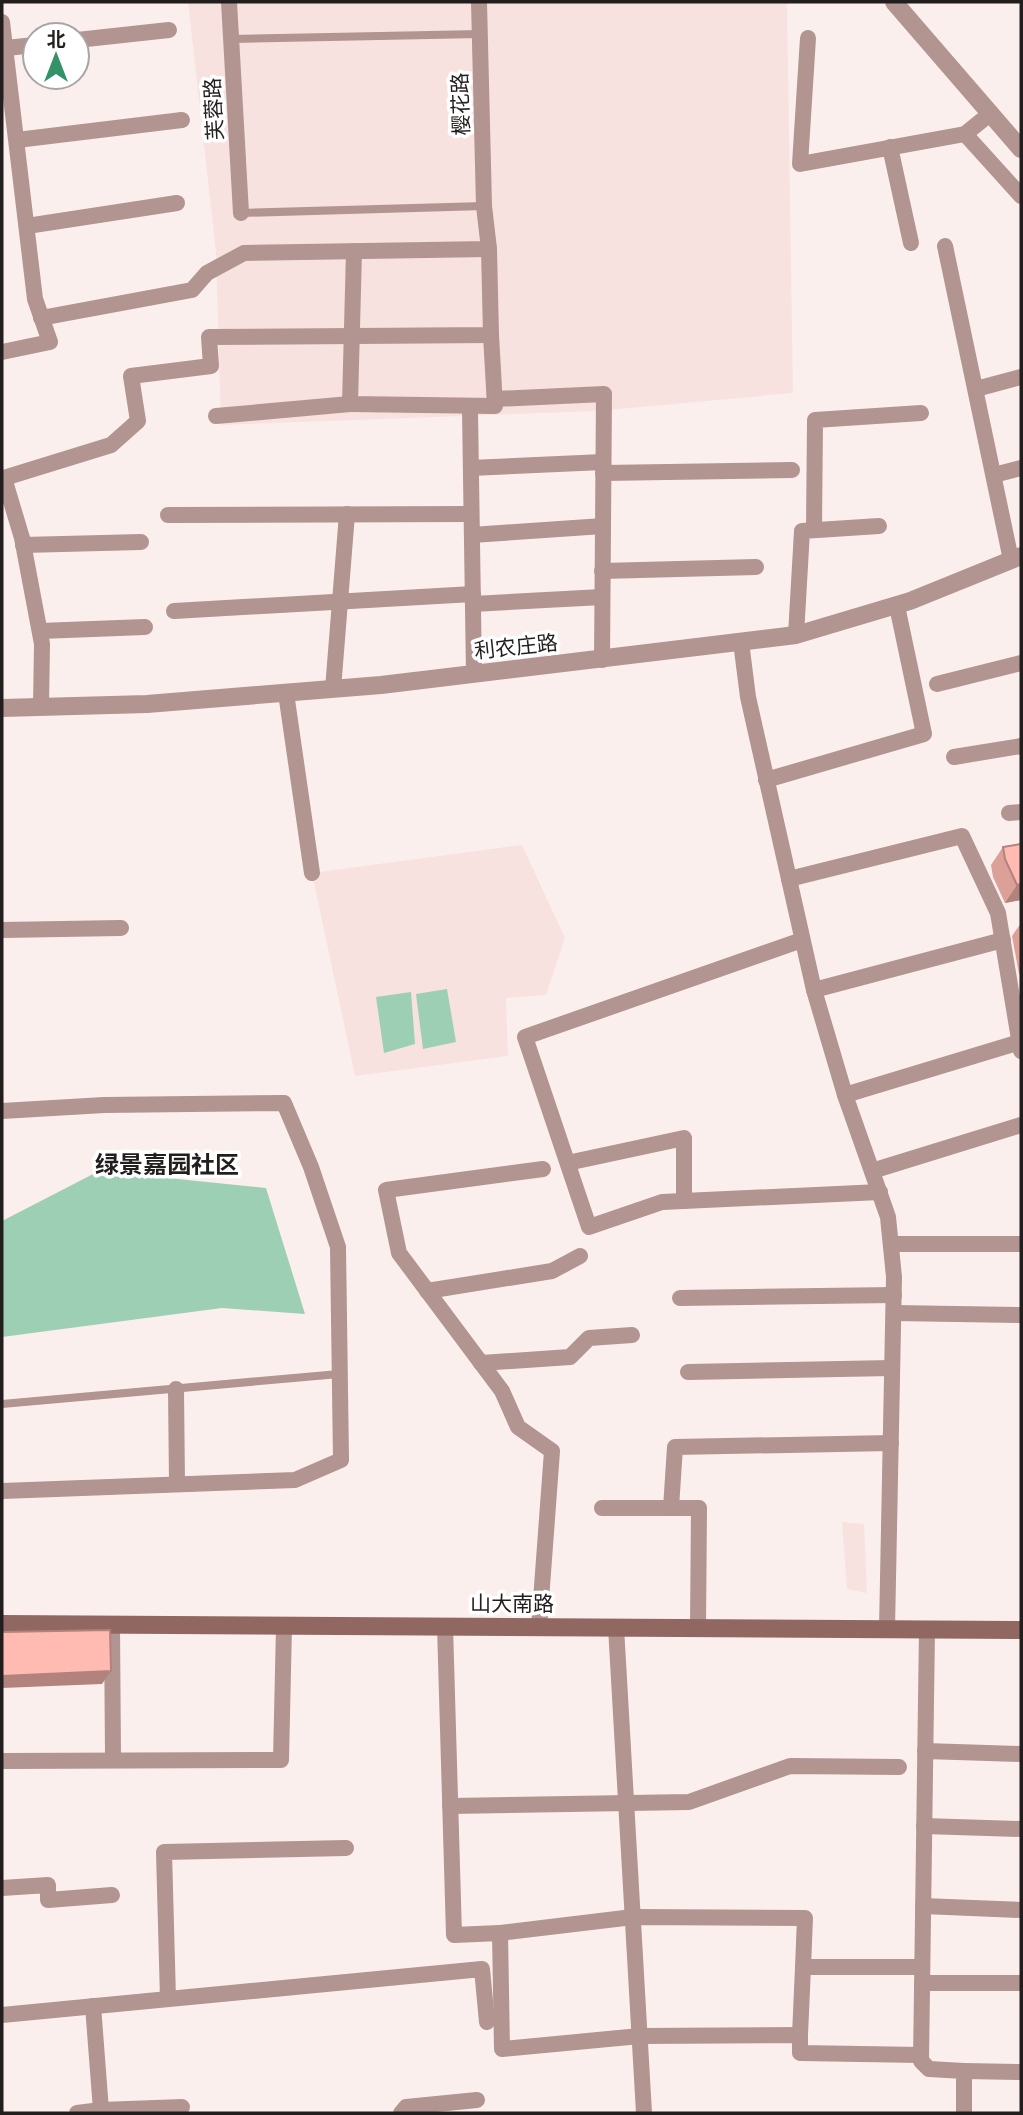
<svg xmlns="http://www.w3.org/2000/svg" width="1023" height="2115" font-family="'Times New Roman','Noto Sans SC',serif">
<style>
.built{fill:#f7e2e0}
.green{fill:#9dcfb5}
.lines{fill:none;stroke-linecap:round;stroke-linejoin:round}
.service{stroke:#b29490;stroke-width:8}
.minor{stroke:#b29490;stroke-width:16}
.tertiary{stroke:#b29490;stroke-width:18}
.secondary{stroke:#916762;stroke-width:18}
.wall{fill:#dba199}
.shaded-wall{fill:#b2837d}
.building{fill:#ffbbb2;stroke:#b2837d;stroke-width:2}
.labels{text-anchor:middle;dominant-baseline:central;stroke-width:7;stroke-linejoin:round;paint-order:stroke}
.street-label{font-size:21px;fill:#221e1d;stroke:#fff}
.quarter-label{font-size:24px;font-weight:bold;fill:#221e1d;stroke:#fff}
</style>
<rect width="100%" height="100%" fill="#fbefee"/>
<!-- built -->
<g class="built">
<polygon points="188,2 787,2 793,393 598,411 221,425 216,253"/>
<polygon points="522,845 565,938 546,995 506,998 508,1056 355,1076 312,873"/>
<polygon points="842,1522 864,1524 867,1593 847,1589"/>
</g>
<!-- green -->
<g class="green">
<polygon points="447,989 456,1042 423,1049 416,994"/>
<polygon points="411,992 415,1044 384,1053 376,997"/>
<polygon points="99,1171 266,1188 305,1314 222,1308 2,1337 2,1221"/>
</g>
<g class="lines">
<!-- service -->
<g class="service">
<polyline points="231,39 480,34"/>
<polyline points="241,213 484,206"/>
<polyline points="2,1404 339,1374"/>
</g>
<!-- minor -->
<g class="minor">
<polyline points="229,2 241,213"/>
<polyline points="2,22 35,299 50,342 2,352"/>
<polyline points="808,38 800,164 965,134 991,113"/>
<polyline points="77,40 169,30"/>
<polyline points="6,48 35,45"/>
<polyline points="965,134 1021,196"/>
<polyline points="17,140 182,120"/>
<polyline points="890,147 911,243"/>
<polyline points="27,226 177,203"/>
<polyline points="945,246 1010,555"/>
<polyline points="354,251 350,404 495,406 491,335"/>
<polyline points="41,318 192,290 207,273 244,253 489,249 484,206 479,2"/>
<polyline points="976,389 1021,377"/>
<polyline points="495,399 604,394 602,660"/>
<polyline points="470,410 474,674"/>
<polyline points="216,416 350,404"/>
<polyline points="471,468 603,462"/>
<polyline points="603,473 792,470"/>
<polyline points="994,475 1021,468"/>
<polyline points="168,515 471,514"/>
<polyline points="814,530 815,420 921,413"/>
<polyline points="472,535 603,526"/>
<polyline points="23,545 141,542"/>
<polyline points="602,571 756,567"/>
<polyline points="473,604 602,597"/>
<polyline points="174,611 473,594"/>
<polyline points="40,631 145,627"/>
<polyline points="796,635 802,531 879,526"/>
<polyline points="741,642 748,697 814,990 845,1095 888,1217 894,1277 887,1629"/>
<polyline points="937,684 1021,663"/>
<polyline points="333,689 347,514"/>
<polyline points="286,693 312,873"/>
<polyline points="41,707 42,644 22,538 4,478 111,445 138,421 131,376 211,366 209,337 491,335 489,249"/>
<polyline points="954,757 1021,746"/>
<polyline points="766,780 924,734 897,606"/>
<polyline points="1009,813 1021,812"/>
<polyline points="789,879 962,836 998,913 1021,1051"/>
<polyline points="2,930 121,928"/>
<polyline points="802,940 525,1037 589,1227 662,1202 880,1192"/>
<polyline points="814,990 1003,940"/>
<polyline points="845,1095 1020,1042"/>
<polyline points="2,1111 104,1105 284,1103 311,1167 338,1247 341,1460 295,1480 2,1491"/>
<polyline points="572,1162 684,1138 684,1201"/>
<polyline points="872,1171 1021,1125"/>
<polyline points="891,1244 1021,1244"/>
<polyline points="427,1291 552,1271 580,1256"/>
<polyline points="680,1298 894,1295"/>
<polyline points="894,1313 1021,1315"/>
<polyline points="481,1363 570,1357 589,1338 632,1335"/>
<polyline points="688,1372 892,1368"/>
<polyline points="176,1389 177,1484"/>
<polyline points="602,1508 699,1508 698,1628"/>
<polyline points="671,1508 675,1447 891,1443"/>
<polyline points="112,1625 113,1759"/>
<polyline points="445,1626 454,1935 500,1933 502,2049 640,2036 800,2035 800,2053 921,2055"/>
<polyline points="539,1627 552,1451 518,1427 502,1391 399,1253 386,1190 543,1169"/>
<polyline points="616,1627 644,2113"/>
<polyline points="927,1629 921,2061 929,2069 964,2071 964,2113"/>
<polyline points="925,1751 1021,1754"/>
<polyline points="2,1761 281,1760 284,1626"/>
<polyline points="450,1806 689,1802 790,1766 899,1767"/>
<polyline points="924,1826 1021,1829"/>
<polyline points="2,1888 48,1885 48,1900 112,1895"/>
<polyline points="923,1906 1021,1910"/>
<polyline points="500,1933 633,1917 805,1918 803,1967"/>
<polyline points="922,1983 1021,1983"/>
<polyline points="168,1999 164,1852 346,1848"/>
<polyline points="2,2015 482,1969 487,2022"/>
<polyline points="800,2035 803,1967 922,1967"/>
<polyline points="964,2071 1021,2072"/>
<polyline points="101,2110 182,2107"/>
<polyline points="77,2113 101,2110 93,2006"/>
<polyline points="401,2113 406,2107 477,2100"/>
</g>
<!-- tertiary -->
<g class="tertiary">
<polyline points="894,2 1021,149"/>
<polyline points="2,708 147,704 381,685 796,635 910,601 1021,556"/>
</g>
<!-- secondary -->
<polyline class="secondary" points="2,1624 1021,1630"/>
</g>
<!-- wall -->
<g class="wall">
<polygon points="1021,844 1021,900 1005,903 993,877 991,865 1003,847"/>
<polygon points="1021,923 1021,974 1019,974 1012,936"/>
</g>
<!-- shaded-wall -->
<g class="shaded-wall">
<polygon points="1021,884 1021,900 1005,903 1017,885"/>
<polygon points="111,1671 102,1684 2,1688 2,1676"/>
</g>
<!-- building -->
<g class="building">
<polygon points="1021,844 1021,884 1017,885 1005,859 1003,847"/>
<polygon points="110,1630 111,1671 2,1676 2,1632"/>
</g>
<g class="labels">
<!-- street labels -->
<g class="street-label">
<text transform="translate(461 104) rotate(-92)">樱花路</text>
<text transform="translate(214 109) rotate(-93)">芙蓉路</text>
<text transform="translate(516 647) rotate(-6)">利农庄路</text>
<text x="512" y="1604">山大南路</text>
</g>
<!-- quarter labels -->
<g class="quarter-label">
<text x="167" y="1165">绿景嘉园社区</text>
</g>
</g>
<!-- border -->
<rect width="1023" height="2115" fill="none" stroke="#221e1d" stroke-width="7"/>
<!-- north arrow -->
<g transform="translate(56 56)"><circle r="33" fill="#ffffff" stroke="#a7a5a5" stroke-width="2"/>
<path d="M0-5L12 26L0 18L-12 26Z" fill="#34926b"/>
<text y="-10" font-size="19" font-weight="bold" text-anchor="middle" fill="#221e1d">北</text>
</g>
</svg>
